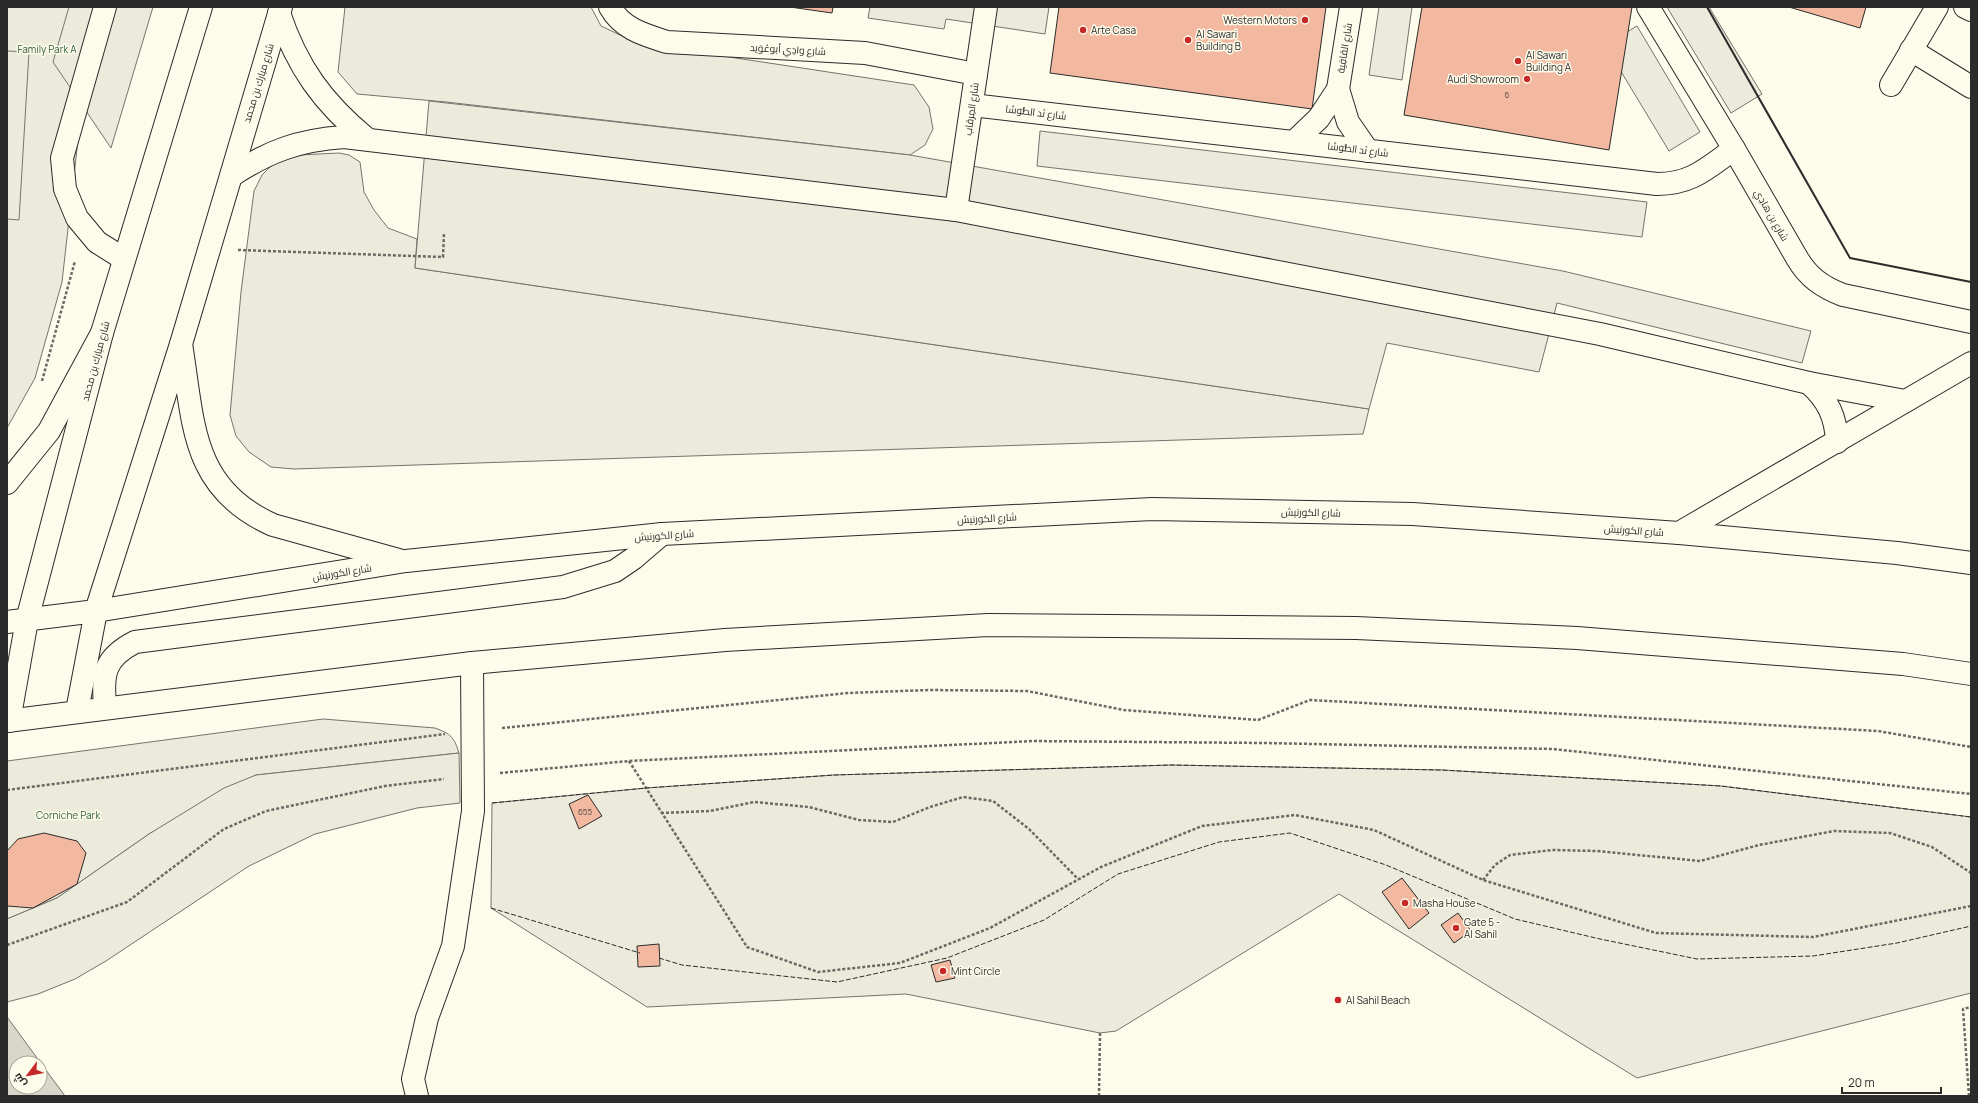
<svg xmlns="http://www.w3.org/2000/svg" width="1978" height="1103" font-family="Manrope,Cairo,sans-serif">
<style>
.green{fill:#ecebdb;stroke:#74746e}
.parking{fill:#eceadb;stroke:#74746e}
.water{fill:#d8d7c9;stroke:#74746e;fill-rule:evenodd}
.building{fill:#f2b8a0;stroke:#2b2b2b}
.lines{fill:none;stroke-linecap:round;stroke-linejoin:round}
.minor-casing{stroke:#2b2b2b;stroke-width:24}
.major-casing{stroke:#2b2b2b;stroke-width:24}
.highway-casing{stroke:#2b2b2b;stroke-width:24}
.path{stroke:#6a6964;stroke-width:2.5;stroke-dasharray:3 2;stroke-linecap:butt}
.minor{stroke:#fdfbea;stroke-width:22}
.major{stroke:#fdfbea;stroke-width:22}
.highway{stroke:#fdfbea;stroke-width:22}
.fence{stroke:#2b2b2b;stroke-width:1;stroke-dasharray:5 2;stroke-linecap:butt}
.wall{stroke:#2b2b2b;stroke-width:2}
.poi-dot{fill:#c62828;stroke:#fdfbea;stroke-width:1.5}
.labels{text-anchor:middle;dominant-baseline:central;stroke-width:3;stroke-linejoin:round;paint-order:stroke}
.number-label{font-size:8px;fill:#5d4e48}
.poi-label{font-size:10px;fill:#2b2b2b;stroke:#fdfbea;text-anchor:start}
.street-label{font-size:10px;fill:#2b2b2b;stroke:#fdfbea}
.park-label{font-size:10px;fill:#34623c;stroke:#fdfbea}
</style>
<rect width="100%" height="100%" fill="#fdfbea"/>
<!-- green -->
<g class="green">
<polygon points="7,7 93,7 62,282 35,378 7,428"/>
<polygon points="345,7 591,7 601,26 637,43 914,85 929,107 933,129 925,145 910,155 446,102 357,94 338,72"/>
<polygon points="339,153 349,155 360,162 364,192 374,210 388,228 417,239 415,268 1369,409 1363,434 294,469 271,467 249,452 236,436 230,415 241,292 254,191 262,175 272,165 299,155"/>
<path d="M323 719 435 728C451 734 454 737 459 753L256 775 149 834 57 898 7 919V761Z"/>
<polygon points="1171,765 1442,770 1721,786 1971,817 1971,993 1637,1078 1339,894 1116,1031 1100,1033 906,994 647,1007 491,908 492,803 646,788 834,775"/>
</g>
<!-- parking -->
<g class="parking">
<polygon points="69,7 153,7 111,148 53,62"/>
<polygon points="870,7 1049,7 1045,34 946,19 944,29 868,18"/>
<polygon points="1379,7 1412,7 1402,80 1369,75"/>
<polygon points="1667,7 1709,7 1762,94 1731,113"/>
<polygon points="1637,26 1700,132 1669,151 1605,45"/>
<polygon points="7,51 29,52 19,220 7,219"/>
<polygon points="429,101 910,155 1563,271 1811,331 1802,363 1557,303 1539,372 1387,343 1369,409 415,268"/>
<polygon points="1040,131 1647,202 1642,237 1037,166"/>
<polygon points="459,753 460,803 417,808 315,834 249,866 106,961 75,979 38,994 7,1002 7,919 57,898 149,834 224,788 256,775"/>
</g>
<!-- water -->
<path class="water" d="M7 1017 65 1096H7ZM16 1063H40V1087H16Z"/>
<!-- building -->
<g class="building">
<polygon points="790,7 833,7 832,13"/>
<polygon points="1059,7 1326,7 1312,109 1050,73"/>
<polygon points="1422,7 1632,7 1609,150 1404,115"/>
<polygon points="1789,7 1866,7 1860,28"/>
<polygon points="588,795 602,816 579,829 569,804"/>
<polygon points="44,833 77,841 86,853 77,884 33,908 7,906 7,851 18,839"/>
<polygon points="1402,878 1429,913 1409,929 1382,892"/>
<polygon points="1458,913 1471,931 1454,943 1441,925"/>
<polygon points="659,944 660,966 638,967 637,946"/>
<polygon points="950,960 955,978 936,982 931,965"/>
</g>
<g class="lines">
<defs>
<g id="minor">
<polyline points="105,7 62,158 65,189 77,218 97,242 124,259"/>
<path d="M610 7C622 29 645 35 667 42L865 53 976 74"/>
<path d="M1648 7 1734 149 1797 258C1808 277 1822 287 1843 295L1971 322"/>
<polyline points="1965,7 1971,10"/>
<path d="M279 13C297 67 323 103 367 139"/>
<polyline points="1911,50 1971,87"/>
<polyline points="1891,85 1937,7"/>
<polyline points="1338,89 1348,122 1368,151"/>
<path d="M972 105 1657 184C1692 184 1707 168 1734 149"/>
<polyline points="1294,142 1319,118 1338,89 1351,7"/>
<path d="M231 176C269 151 299 140 344 137L956 210 1600 334 1809 383 1905 401"/>
<polyline points="956,210 986,7"/>
<path d="M1809 383C1828 400 1836 417 1837 442"/>
<polyline points="1679,533 1971,363"/>
<polyline points="417,1096 413,1079 427,1018 453,946 473,811 472,663"/>
</g>
<g id="major">
<polyline points="77,711 96,611 181,344 281,7"/>
<polyline points="9,721 27,620 102,333 201,7"/>
</g>
<g id="highway">
<path d="M181 344C194 422 190 488 273 525L399 560"/>
<polyline points="7,483 49,431 102,333"/>
<polyline points="7,622 96,611 406,561 662,534 1152,509 1413,514 1679,533 1897,553 1971,563"/>
<path d="M105 708C103 675 102 659 135 642L563 587 615 571 634 558 662 534"/>
<polyline points="7,721 472,663 725,640 988,625 1356,628 1577,638 1903,664 1971,674"/>
</g>
</defs>
<!-- minor casing -->
<use href="#minor" class="minor-casing"/>
<!-- major casing -->
<use href="#major" class="major-casing"/>
<!-- highway casing -->
<use href="#highway" class="highway-casing"/>
<!-- path -->
<g class="path">
<polyline points="238,250 443,257 444,233"/>
<polyline points="42,381 75,261"/>
<polyline points="502,728 847,693 929,690 1027,691 1124,710 1258,720 1310,700 1878,731 1971,747"/>
<polyline points="629,761 747,947 818,972 900,963 990,928 1101,867 1202,826 1295,815 1374,830 1483,880 1656,933 1813,937 1971,906"/>
<polyline points="500,773 629,761 1032,741 1265,743 1553,749 1971,794"/>
<polyline points="7,790 445,734"/>
<polyline points="661,813 710,811 754,802 809,807 859,820 893,822 930,807 963,797 993,801 1029,829 1078,879"/>
<polyline points="1483,880 1495,865 1510,855 1552,850 1597,851 1700,861 1759,845 1834,831 1890,833 1932,847 1971,873"/>
<polyline points="7,945 127,902 224,829 266,811 385,786 444,779"/>
<polyline points="1099,1096 1100,1033"/>
<polyline points="1969,1096 1963,1009 1971,1007"/>
</g>
<!-- minor -->
<use href="#minor" class="minor"/>
<!-- major -->
<use href="#major" class="major"/>
<!-- highway -->
<use href="#highway" class="highway"/>
<!-- fence -->
<g class="fence">
<polyline points="492,803 646,788 834,775 1171,765 1442,770 1721,786 1971,817"/>
<polyline points="491,908 640,953"/>
<polyline points="659,958 682,965 837,982 947,958 1044,920 1118,874 1219,842 1290,833 1386,865 1515,919 1600,939 1697,959 1813,956 1897,943 1971,926"/>
</g>
<!-- wall -->
<polyline class="wall" points="1707,7 1850,258 1971,282"/>
</g>
<!-- markers -->
<g class="poi-dot">
<circle cx="1305" cy="20" r="4"/>
<circle cx="1083" cy="30" r="4"/>
<circle cx="1188" cy="40" r="4"/>
<circle cx="1518" cy="61" r="4"/>
<circle cx="1527" cy="79" r="4"/>
<circle cx="1405" cy="903" r="4"/>
<circle cx="1456" cy="928" r="4"/>
<circle cx="943" cy="971" r="4"/>
<circle cx="1338" cy="1000" r="4"/>
</g>
<g class="labels">
<!-- number labels -->
<g class="number-label">
<text x="1507" y="94">6</text>
<text x="585" y="811">655</text>
</g>
<!-- poi labels -->
<g class="poi-label">
<text x="1297" y="20" text-anchor="end">Western Motors</text>
<text x="1091" y="30">Arte Casa</text>
<text x="1196" y="34">Al Sawari<tspan x="1196" dy="12">Building B</tspan></text>
<text x="1526" y="55">Al Sawari<tspan x="1526" dy="12">Building A</tspan></text>
<text x="1519" y="79" text-anchor="end">Audi Showroom</text>
<text x="1413" y="903">Masha House</text>
<text x="1464" y="922">Gate 5 -<tspan x="1464" dy="12">Al Sahil</tspan></text>
<text x="951" y="971">Mint Circle</text>
<text x="1346" y="1000">Al Sahil Beach</text>
</g>
<!-- street labels -->
<g class="street-label">
<text transform="translate(1344 48) rotate(-81)">شارع القافِية</text>
<text transform="translate(788 49) rotate(3)">شارع وادِي أبوعُوَيد</text>
<text transform="translate(258 83) rotate(-73)">شارع مبارك بن محمد</text>
<text transform="translate(971 109) rotate(-82)">شارع المِرقاب</text>
<text transform="translate(1036 112) rotate(7)">شارع نَد الطُّوشا</text>
<text transform="translate(1358 149) rotate(7)">شارع نَد الطُّوشا</text>
<text transform="translate(1772 215) rotate(60)">شارع بن هادِي</text>
<text transform="translate(95 361) rotate(-75)">شارع مبارك بن محمد</text>
<text transform="translate(1311 512) rotate(1)">شارع الكورنيش</text>
<text transform="translate(987 518) rotate(-3)">شارع الكورنيش</text>
<text transform="translate(1634 530) rotate(4)">شارع الكورنيش</text>
<text transform="translate(664 535) rotate(-4)">شارع الكورنيش</text>
<text transform="translate(342 572) rotate(-9)">شارع الكورنيش</text>
</g>
<!-- park labels -->
<g class="park-label">
<text x="47" y="49">Family Park A</text>
<text x="68" y="815">Corniche Park</text>
</g>
</g>
<!-- border -->
<rect width="1978" height="1103" fill="none" stroke="#2b2b2b" stroke-width="16"/>
<!-- north arrow -->
<g transform="translate(28 1075) rotate(238)"><circle r="19" fill="#fdfbea" stroke="#a9a89e"/>
<path d="M0-3L7 15L0 10L-7 15Z" fill="#c62828"/>
<text y="-6" font-size="11" font-weight="bold" text-anchor="middle" fill="#2b2b2b">ش</text>
</g>
<!-- scale -->
<path d="M1842 1087v6h99v-6" fill="none" stroke="#2b2b2b" stroke-width="2"/>
<text x="1848" y="1087" font-size="12" fill="#2b2b2b" stroke="#fdfbea" stroke-width="3" paint-order="stroke">20 m</text>
</svg>
